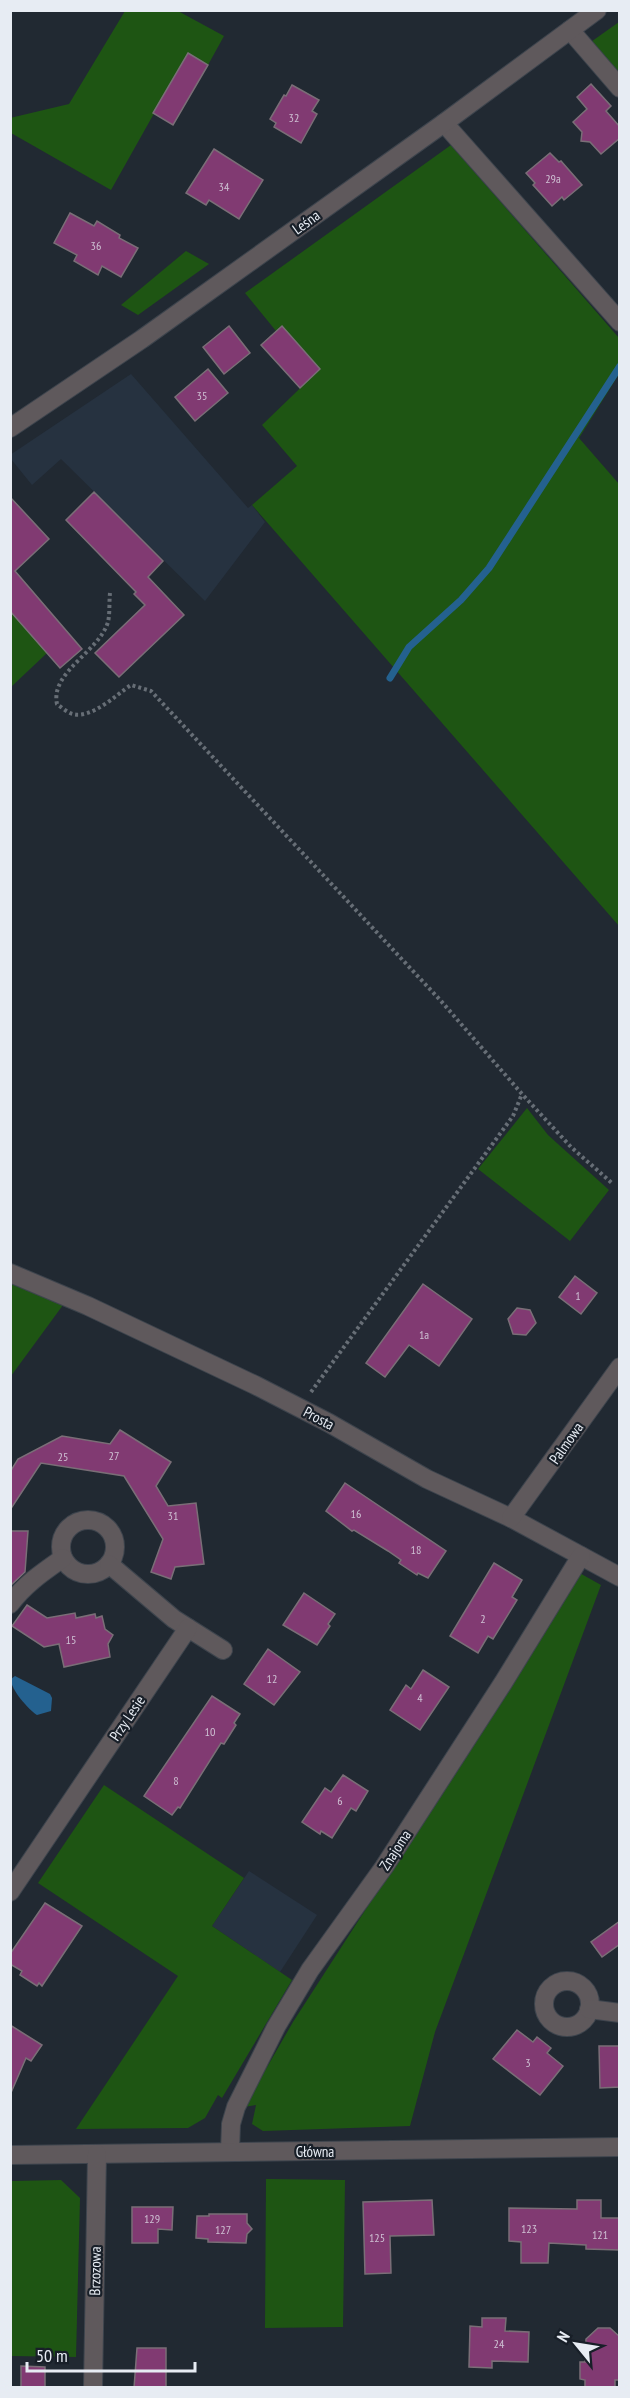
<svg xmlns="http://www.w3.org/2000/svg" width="630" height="2398" font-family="'PT Sans Narrow',sans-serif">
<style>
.built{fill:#263240}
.green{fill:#1e5513}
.water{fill:#24618f}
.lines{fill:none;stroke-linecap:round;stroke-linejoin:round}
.stream{stroke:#24618f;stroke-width:7}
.building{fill:#813a72;stroke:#7a6e77;stroke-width:1.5}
.minor-casing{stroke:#3d444d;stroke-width:20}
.path{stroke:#676e76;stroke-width:4;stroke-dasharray:3 3;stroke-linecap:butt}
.minor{stroke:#5f595c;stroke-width:18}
.labels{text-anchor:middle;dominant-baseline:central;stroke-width:4.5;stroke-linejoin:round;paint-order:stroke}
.number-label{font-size:12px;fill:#cec0d3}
.street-label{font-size:15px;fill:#e7ecf3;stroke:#181f28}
</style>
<rect width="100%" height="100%" fill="#212932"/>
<!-- built -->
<g class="built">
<polygon points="131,374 248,508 252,505 265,522 205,601 61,459 32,485 11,459 10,455"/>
<polygon points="249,1871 317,1915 280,1972 212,1926"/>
</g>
<!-- green -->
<g class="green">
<polygon points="125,11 178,11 224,36 208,65 188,53 111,190 11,133 10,118 69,104"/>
<polygon points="619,22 619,80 588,44"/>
<polygon points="451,145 619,338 619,374 579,438 619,484 619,926 252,505 297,466 262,425 320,369 282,327 276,331 245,293"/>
<polygon points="186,251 209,264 138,315 121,305"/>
<polygon points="10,611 47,653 11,687 10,687"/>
<polygon points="527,1108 548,1135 609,1190 570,1241 478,1169"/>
<polygon points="11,1284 63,1305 11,1376"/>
<polygon points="576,1571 601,1585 435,2032 410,2126 263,2131 252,2124 256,2105 244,2107 293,2022 466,1754"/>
<polygon points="104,1785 244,1878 212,1926 292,1980 222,2098 218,2095 205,2118 188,2128 76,2129 178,1976 38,1883"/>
<polygon points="266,2179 345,2180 343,2327 265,2328"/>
<polygon points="61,2180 80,2198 76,2357 11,2356 11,2181"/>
</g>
<!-- water -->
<path class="water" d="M15 1676 50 1694 52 1698 51 1711 37 1715C29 1710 10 1689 11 1679Z"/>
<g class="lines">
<!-- stream -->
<polyline class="stream" points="390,678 409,647 461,600 489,568 620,366"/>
</g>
<!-- building -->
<g class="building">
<polygon points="188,53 208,65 173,125 153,113"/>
<polygon points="591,84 611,106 606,111 620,127 620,138 601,154 590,142 581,141 582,132 573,122 587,109 577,97"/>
<polygon points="292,85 319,100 312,111 317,114 301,143 274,127 276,123 270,119 284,95 286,96"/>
<polygon points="214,149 263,180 239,219 209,200 206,205 186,193"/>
<polygon points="550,153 559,162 561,161 582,185 564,200 562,197 552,206 533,185 535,183 526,173"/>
<polygon points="70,213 94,226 97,221 120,235 119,238 138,248 121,277 102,266 98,275 74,261 77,255 54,243"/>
<polygon points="229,326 250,353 224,374 203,347"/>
<polygon points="282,326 320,369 300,388 261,345"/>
<polygon points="208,369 228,393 195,421 175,397"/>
<polygon points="94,492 163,561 148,577 184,615 119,677 95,653 145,605 134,594 136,592 66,520"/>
<polygon points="10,497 49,539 15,571 82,649 60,668 10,611"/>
<polygon points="575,1276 597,1293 581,1314 559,1297"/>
<polygon points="423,1284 472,1319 439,1366 409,1345 385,1377 366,1363"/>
<polygon points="517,1308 530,1310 536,1323 526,1335 513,1334 508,1319"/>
<polygon points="120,1430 171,1462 156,1486 168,1506 196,1503 204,1564 175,1567 171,1579 151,1572 163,1539 124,1476 41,1463 10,1510 10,1472 18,1459 62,1436 110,1444"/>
<polygon points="345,1483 446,1551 428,1578 418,1573 417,1575 399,1563 401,1560 388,1551 354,1530 352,1531 326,1511"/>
<polygon points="10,1531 28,1531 25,1572 10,1586"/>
<polygon points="494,1563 522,1580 512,1597 517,1600 493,1639 488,1636 478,1653 450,1636"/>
<polygon points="304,1593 335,1614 328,1624 330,1626 317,1645 283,1625"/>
<polygon points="27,1605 47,1618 75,1613 76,1618 95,1614 96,1618 102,1616 105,1629 113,1635 108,1644 110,1657 64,1667 59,1644 44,1647 12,1626"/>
<polygon points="268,1649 300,1672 274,1705 244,1684"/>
<polygon points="423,1670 449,1687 420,1730 390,1710 406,1685 411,1689"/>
<polygon points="212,1696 240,1714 234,1723 236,1725 224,1744 221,1743 180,1808 178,1807 172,1815 144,1796"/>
<polygon points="343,1775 368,1791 356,1811 351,1808 332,1838 321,1831 320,1834 302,1822 325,1788 331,1792"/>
<polygon points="45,1903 82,1926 42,1986 39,1983 37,1986 20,1975 22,1971 10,1964 10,1954"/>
<polygon points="620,1921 620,1944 602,1957 591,1942"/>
<polygon points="10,2025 42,2045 31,2061 26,2058 10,2095"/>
<polygon points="517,2030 533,2042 537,2037 551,2048 547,2053 563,2066 540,2095 493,2059"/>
<polygon points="599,2046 620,2046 620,2087 600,2088"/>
<polygon points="432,2200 434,2235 390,2236 391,2273 365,2274 363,2202"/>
<polygon points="577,2200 601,2200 601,2218 620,2218 620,2250 586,2249 586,2245 549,2243 548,2263 521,2263 521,2242 509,2241 509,2208 577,2209"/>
<polygon points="132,2207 173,2207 172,2230 158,2229 158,2243 132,2243"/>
<polygon points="209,2214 247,2214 247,2223 252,2229 247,2234 246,2243 208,2242 208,2239 196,2238 197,2216 209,2216"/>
<polygon points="482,2318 506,2318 505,2331 529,2332 528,2362 492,2361 492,2368 469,2367 470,2326 482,2327"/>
<polygon points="598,2328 610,2328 620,2337 620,2380 615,2380 615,2388 585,2388 585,2380 580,2379 580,2362 585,2362 586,2339"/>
<polygon points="137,2348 166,2348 166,2388 134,2388"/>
<polygon points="21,2366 45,2367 45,2388 21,2388"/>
</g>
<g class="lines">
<defs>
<g id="minor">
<polyline points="570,30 620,88"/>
<polyline points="444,123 620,322"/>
<polyline points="10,428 142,339 444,123 597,10"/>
<polyline points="10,1273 88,1306 255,1385 329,1423 427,1479 511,1518 620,1577"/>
<polyline points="511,1518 620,1367"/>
<circle cx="88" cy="1547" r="27"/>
<polyline points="109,1564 174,1619 223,1650"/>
<path d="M10 1604C25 1584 43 1572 63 1558"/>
<polyline points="10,1892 188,1628"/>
<circle cx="567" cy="2004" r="23"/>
<polyline points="589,2009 620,2013"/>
<polyline points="230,2151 231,2124 236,2107 276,2027 310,1970 384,1867 503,1683 581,1556"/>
<polyline points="10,2155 620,2147"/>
<polyline points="93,2388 97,2154"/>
</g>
</defs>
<!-- minor casing -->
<use href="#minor" class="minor-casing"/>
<!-- path -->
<g class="path">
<path d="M110 593C109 602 110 614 108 622 99 652 50 672 57 704 61 707 68 713 73 714 92 719 117 694 131 685L151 691 441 1001 522 1094 571 1147 613 1184"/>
<polyline points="311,1392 513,1116 522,1094"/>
</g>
<!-- minor -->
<use href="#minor" class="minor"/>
</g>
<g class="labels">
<!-- number labels -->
<g class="number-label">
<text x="294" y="117">32</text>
<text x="553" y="178">29a</text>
<text x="224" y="186">34</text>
<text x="96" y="245">36</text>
<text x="202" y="395">35</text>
<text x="578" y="1295">1</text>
<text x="424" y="1334">1a</text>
<text x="114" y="1455">27</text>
<text x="63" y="1456">25</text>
<text x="356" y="1513">16</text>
<text x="173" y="1515">31</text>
<text x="416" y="1549">18</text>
<text x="483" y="1618">2</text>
<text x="71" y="1639">15</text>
<text x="272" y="1678">12</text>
<text x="420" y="1697">4</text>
<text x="210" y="1731">10</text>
<text x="176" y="1780">8</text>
<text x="340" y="1800">6</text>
<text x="528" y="2062">3</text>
<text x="152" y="2218">129</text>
<text x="529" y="2228">123</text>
<text x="223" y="2229">127</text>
<text x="600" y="2234">121</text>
<text x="377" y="2237">125</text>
<text x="499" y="2343">24</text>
</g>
<!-- street labels -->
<g class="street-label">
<text transform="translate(306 222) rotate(-36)">Leśna</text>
<text transform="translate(319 1418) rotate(28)">Prosta</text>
<text transform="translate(566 1443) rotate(-55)">Palmowa</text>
<text transform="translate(127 1718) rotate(-56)">Przy Lesie</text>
<text transform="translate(395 1850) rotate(-57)">Znajoma</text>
<text x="315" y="2151">Główna</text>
<text transform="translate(95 2271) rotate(-89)">Brzozowa</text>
</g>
</g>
<!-- border -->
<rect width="630" height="2398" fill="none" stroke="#e7ecf3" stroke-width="24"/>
<!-- north arrow -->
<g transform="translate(576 2344) rotate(300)" stroke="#181f28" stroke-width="4.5" paint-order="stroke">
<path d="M0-4.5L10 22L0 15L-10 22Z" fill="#e7ecf3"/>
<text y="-9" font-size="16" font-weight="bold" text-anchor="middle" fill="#e7ecf3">N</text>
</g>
<!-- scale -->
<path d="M27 2362v9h168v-9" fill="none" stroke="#e7ecf3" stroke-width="3"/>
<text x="36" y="2362" font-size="18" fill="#e7ecf3" stroke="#181f28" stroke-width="4.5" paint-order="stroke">50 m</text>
</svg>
